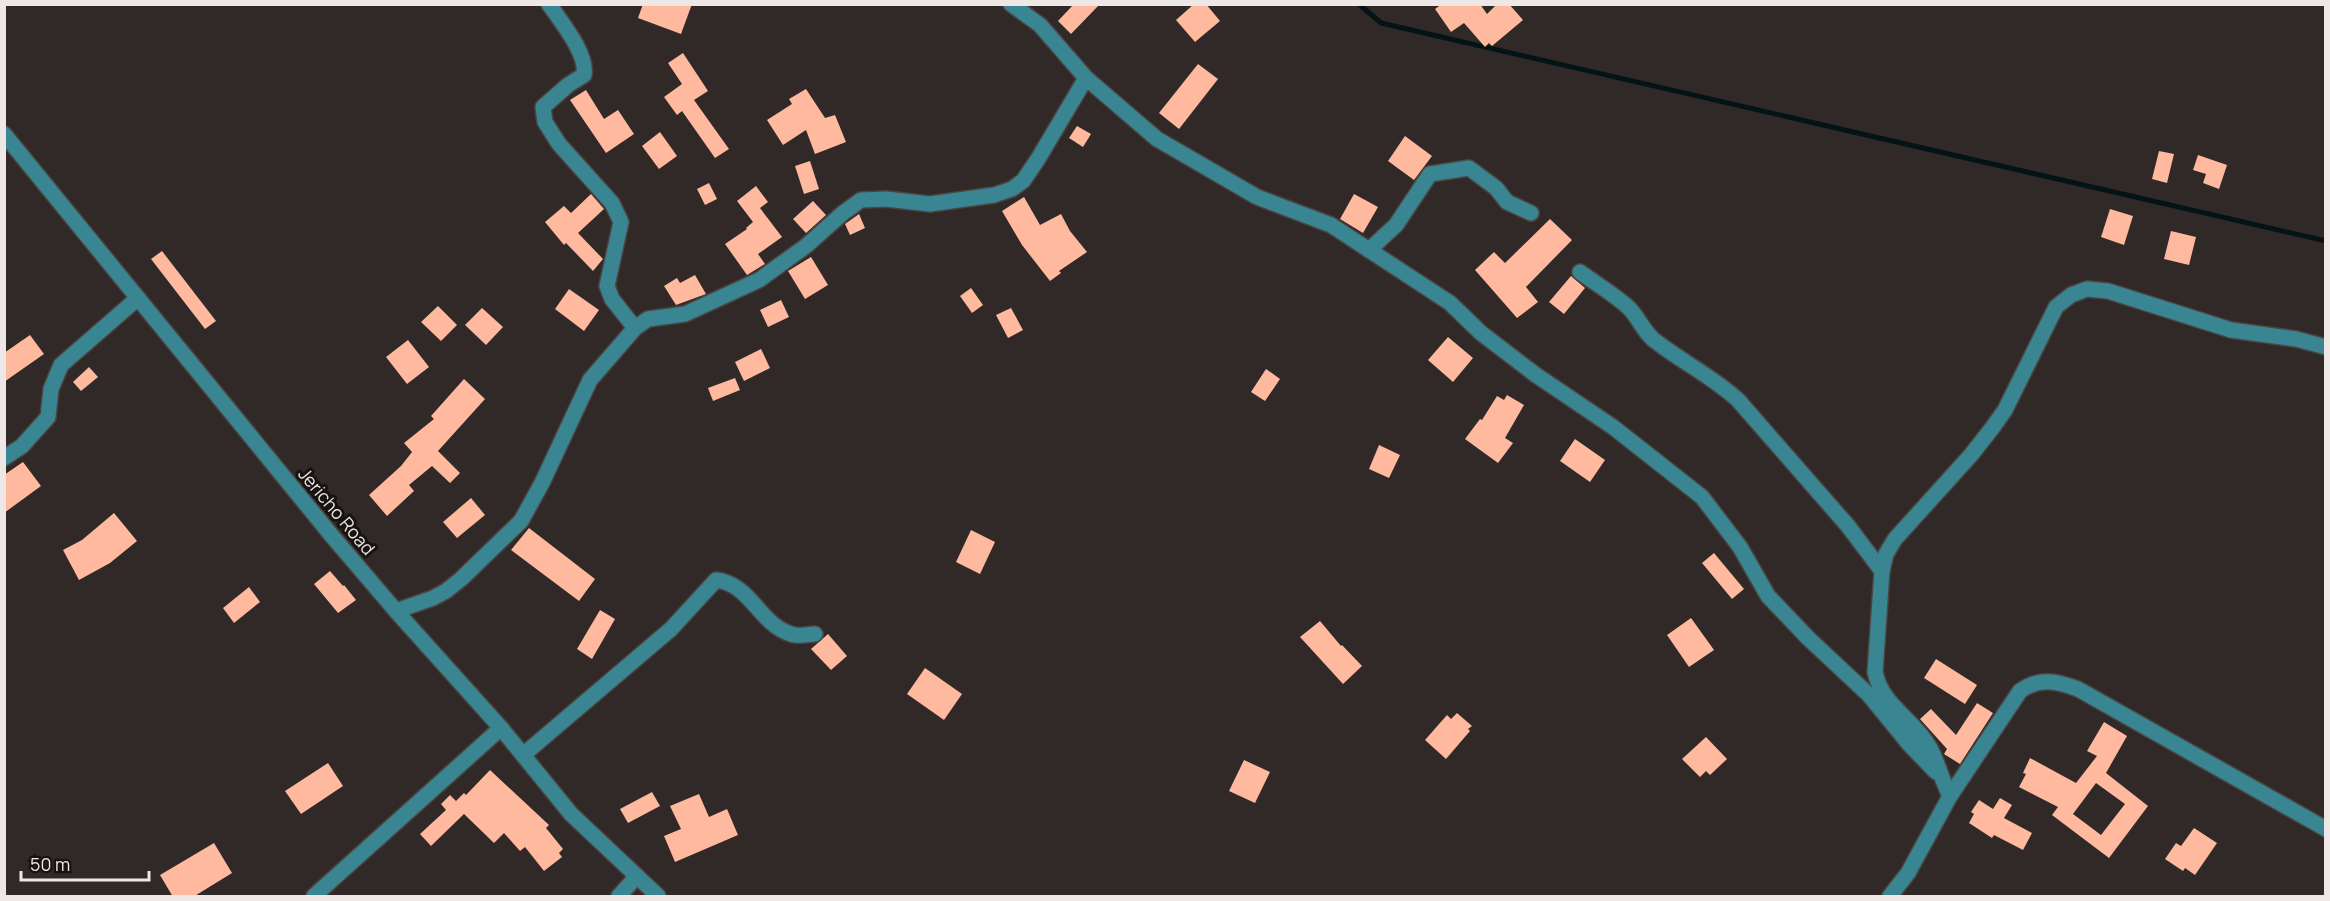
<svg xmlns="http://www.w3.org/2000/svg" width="2330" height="901" font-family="Manrope,sans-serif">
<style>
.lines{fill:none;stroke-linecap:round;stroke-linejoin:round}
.stream{stroke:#041316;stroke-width:5}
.building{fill:#feb99f;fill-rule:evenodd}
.minor-casing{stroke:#4a4442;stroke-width:18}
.minor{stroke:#398592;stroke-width:15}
.labels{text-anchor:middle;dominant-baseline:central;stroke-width:6;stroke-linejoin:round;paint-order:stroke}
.street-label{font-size:18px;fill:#ede8e6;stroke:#161312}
</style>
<rect width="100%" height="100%" fill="#302927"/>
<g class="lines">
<!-- stream -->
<polyline class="stream" points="1359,4 1381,23 2326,241"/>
</g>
<!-- building -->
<g class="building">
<polygon points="643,4 692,4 681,34 638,18"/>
<polygon points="1074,4 1100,4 1071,34 1058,21"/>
<polygon points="1194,4 1206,4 1220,21 1195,42 1176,20"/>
<polygon points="1442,4 1480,4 1487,14 1497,4 1509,4 1523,20 1492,46 1489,43 1485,47 1464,23 1451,32 1435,9"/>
<polygon points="683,53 708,91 694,100 729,149 715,158 682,111 677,115 664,97 682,84 668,63"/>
<polygon points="1198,64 1218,79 1179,129 1159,113"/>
<polygon points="806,89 825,118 835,115 846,142 815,154 806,130 783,145 767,120 792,104 789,99"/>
<polygon points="586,90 604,119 618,110 634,134 606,153 570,100"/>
<polygon points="1077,126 1091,134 1083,147 1069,138"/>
<polygon points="660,132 677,156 659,169 642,146"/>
<polygon points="1405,136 1432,156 1414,180 1388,161"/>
<polygon points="2159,151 2174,154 2167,183 2152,179"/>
<polygon points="2198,155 2227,165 2219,189 2203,183 2206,174 2193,170"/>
<polygon points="810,161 819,189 804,194 795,166"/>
<polygon points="709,183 717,199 705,205 697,189"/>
<polygon points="756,186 768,202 760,208 782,237 758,254 765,264 747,275 725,244 747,229 746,228 753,222 737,201"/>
<polygon points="591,194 604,209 578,233 603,259 593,271 566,243 564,245 545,222 564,206 571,213"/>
<polygon points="1354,194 1378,207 1363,233 1340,219"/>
<polygon points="1024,197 1040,225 1061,214 1070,231 1087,252 1059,271 1061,273 1050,281 1022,245 1002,211"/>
<polygon points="813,201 826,215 806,233 793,219"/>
<polygon points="2110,209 2133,216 2124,245 2101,237"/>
<polygon points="859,214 865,228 850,235 845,224"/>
<polygon points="1550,219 1572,240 1526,287 1538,302 1517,318 1475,270 1494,252 1505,263"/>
<polygon points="2171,231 2196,237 2189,265 2164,259"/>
<polygon points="162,251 216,321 205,329 151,259"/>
<polygon points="811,257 828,285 805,299 788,271"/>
<polygon points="695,275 706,294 676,305 664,286 677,278 680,283"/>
<polygon points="1571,276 1585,288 1564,314 1549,302"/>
<polygon points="971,288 983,305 972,313 960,296"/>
<polygon points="569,289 599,310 584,331 555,309"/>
<polygon points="781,300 789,317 768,327 760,310"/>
<polygon points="438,306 457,325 441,341 421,322"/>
<polygon points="482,308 503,327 486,345 465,325"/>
<polygon points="1011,308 1023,330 1008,338 996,315"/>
<polygon points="30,335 44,354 4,382 4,353"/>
<polygon points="1448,337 1473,358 1453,382 1428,360"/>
<polygon points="408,340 429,367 407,384 386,357"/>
<polygon points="761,349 770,368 744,381 735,362"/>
<polygon points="89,367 98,377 81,391 73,382"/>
<polygon points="1266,369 1280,379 1265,401 1251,392"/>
<polygon points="735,378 740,390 713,401 708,388"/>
<polygon points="464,379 485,399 438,451 460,473 450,483 432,466 409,485 414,491 387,516 369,495 401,466 412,452 404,443 434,419 431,416"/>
<polygon points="1507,395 1524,405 1505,438 1513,443 1498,463 1465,439 1480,419 1482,420 1497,396 1504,400"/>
<polygon points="1575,439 1605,460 1590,482 1560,461"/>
<polygon points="1379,445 1400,455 1389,478 1369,469"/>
<polygon points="23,462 41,486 4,513 4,475"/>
<polygon points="471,498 485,515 457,538 443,522"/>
<polygon points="114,513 137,541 110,563 79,580 63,550 82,540"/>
<polygon points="529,528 595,579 579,601 511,550"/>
<polygon points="971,530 995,542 980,574 956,562"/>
<polygon points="1714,553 1744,589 1732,599 1702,563"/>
<polygon points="330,571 343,586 344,585 356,600 338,613 314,584"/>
<polygon points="249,587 260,602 234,623 223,608"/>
<polygon points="600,610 615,619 592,659 577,649"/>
<polygon points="1691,618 1714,650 1689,667 1667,635"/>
<polygon points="1320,621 1341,646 1342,645 1362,666 1343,684 1300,637"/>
<polygon points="828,634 847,656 831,670 811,649"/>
<polygon points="1936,659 1977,685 1965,704 1924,678"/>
<polygon points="925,668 962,694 944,720 907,694"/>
<polygon points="1977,703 1993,713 1960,764 1944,754 1947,749 1920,719 1931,709 1956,735"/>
<polygon points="1457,713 1472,726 1468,729 1470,731 1446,759 1425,740 1447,715 1451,719"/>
<path d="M2104 722 2127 736 2106 773 2148 806 2109 858 2052 815 2058 807 2019 787 2026 774 2023 773 2030 758 2076 783 2097 756 2087 751ZM2096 783 2125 804 2101 835 2073 814Z"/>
<polygon points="1706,737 1727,759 1710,775 1706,771 1700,777 1682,759"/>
<polygon points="1244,760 1270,772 1255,803 1229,791"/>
<polygon points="328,763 343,786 301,814 285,791"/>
<polygon points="490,770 549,825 546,828 563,849 559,853 562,857 544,871 525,847 520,851 504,833 494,843 464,814 431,846 420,834 446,810 441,804 450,795 456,801 464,793 466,795"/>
<polygon points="652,792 660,806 628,823 620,809"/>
<polygon points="699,794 709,817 727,809 738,835 675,862 664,836 681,829 670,806"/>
<polygon points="2000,798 2012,805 2004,818 2032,833 2023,850 1994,835 1992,838 1969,823 1974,814 1971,812 1979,800 1993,809"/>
<polygon points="2194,828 2217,843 2195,875 2185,868 2183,871 2165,859 2176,843 2181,846"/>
<polygon points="214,843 232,873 193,897 173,897 160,875"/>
</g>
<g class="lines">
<defs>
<g id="minor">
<path d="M549 4C561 22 588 54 584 75L568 85 543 107 545 122 559 144 612 203 621 222 607 286 612 299 635 328"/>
<polyline points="1011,4 1040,25 1086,78 1157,139 1257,197 1331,225 1369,250 1396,225 1430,174 1469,168 1496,188 1507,202 1531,213"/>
<polyline points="4,134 332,536 396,611 501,728 571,814 658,896"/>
<polyline points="1369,250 1450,303 1481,333 1536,375 1613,427 1702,497 1740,547 1768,596 1808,638 1869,695 1909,744 1936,772"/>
<path d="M1580 272C1596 284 1614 294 1629 308 1640 319 1644 334 1658 343 1684 363 1713 377 1738 400L1848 526 1882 571"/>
<polyline points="4,458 22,446 48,417 51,389 61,365 138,298"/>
<polyline points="396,611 433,598 446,591 461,579 521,521 542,483 590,380 635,328 648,319 685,314 759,280 806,246 843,213 861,200 886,199 930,204 994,195 1012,189 1023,181 1038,159 1086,78"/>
<path d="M523 755 671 629 716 580C751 584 759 624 791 634 798 637 808 634 815 634"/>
<path d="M1950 796C1942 781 1938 763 1930 748 1913 718 1882 706 1875 672L1882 571 1886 554 1895 539 1971 455 1993 427 2005 410 2056 307 2071 295 2087 289 2108 291 2231 330 2296 339 2326 347"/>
<polyline points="314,896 501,728"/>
<polyline points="619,896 637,876"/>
<path d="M1890 896 1908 873 1950 796 2020 691C2040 677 2056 681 2078 689L2326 829"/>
</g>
</defs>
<!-- minor casing -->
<use href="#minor" class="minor-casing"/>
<!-- minor -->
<use href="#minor" class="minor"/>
</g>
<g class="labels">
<!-- street labels -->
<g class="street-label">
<text transform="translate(337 511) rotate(50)">Jericho Road</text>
</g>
</g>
<!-- border -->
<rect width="2330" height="901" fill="none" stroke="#ede8e6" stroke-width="12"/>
<!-- scale -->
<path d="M21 871v9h128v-9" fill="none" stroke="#ede8e6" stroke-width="3"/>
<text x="30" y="871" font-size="18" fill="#ede8e6" stroke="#161312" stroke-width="4.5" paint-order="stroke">50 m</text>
</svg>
